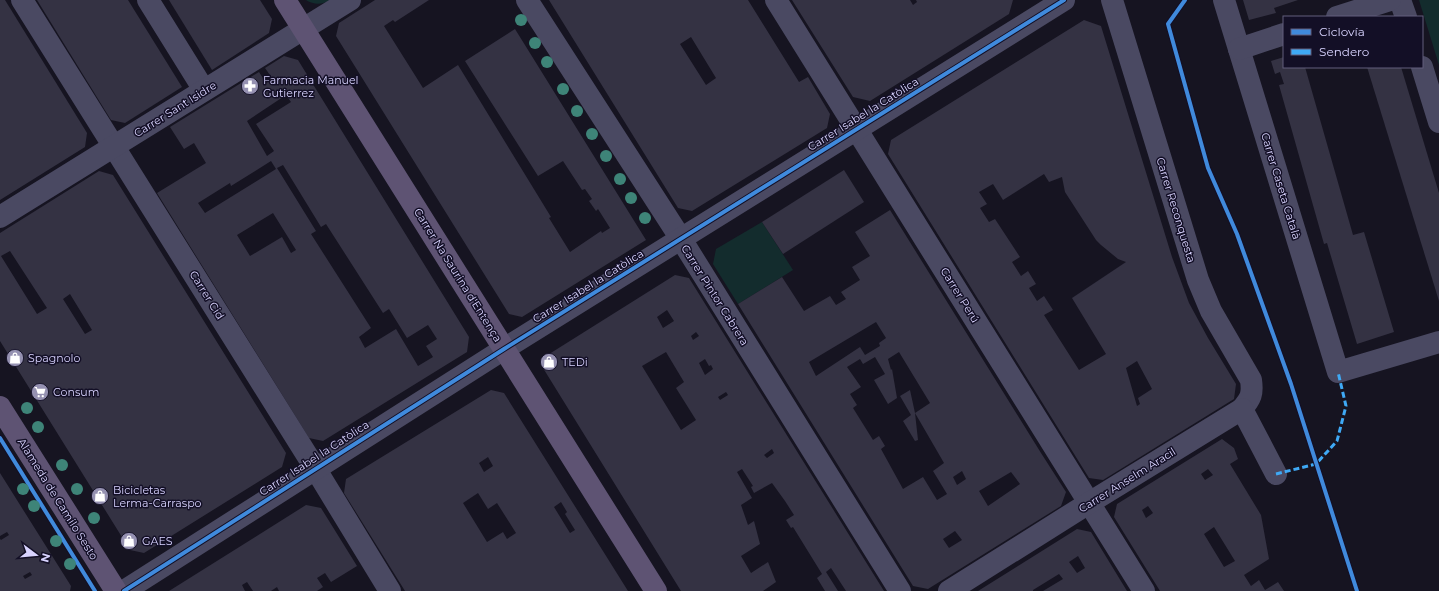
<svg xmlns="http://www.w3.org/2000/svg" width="1439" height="591" font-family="Montserrat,sans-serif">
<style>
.green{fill:#132c2d}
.building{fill:#343243;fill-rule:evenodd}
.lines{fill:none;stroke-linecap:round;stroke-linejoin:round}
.minor{stroke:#4a4962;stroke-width:22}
.major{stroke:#5e5373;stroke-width:22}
.quiet{stroke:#3fa9f5;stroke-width:3;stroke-dasharray:6 3;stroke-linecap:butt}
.cycleway-casing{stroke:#130f26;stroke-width:6}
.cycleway{stroke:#408adc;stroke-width:4}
.tree{fill:#3e8478}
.labels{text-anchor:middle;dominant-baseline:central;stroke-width:3;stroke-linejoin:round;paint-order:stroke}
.poi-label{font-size:11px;fill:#d9d4ff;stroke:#130f26;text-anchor:start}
.street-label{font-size:11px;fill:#d9d4ff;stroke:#130f26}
</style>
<rect width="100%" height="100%" fill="#161421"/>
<!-- green -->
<g class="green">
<path d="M306 0H330C322 5 314 5 306 0Z"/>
<polygon points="1419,0 1439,0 1439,65"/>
<polygon points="762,222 793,270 738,304 713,264 716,249"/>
</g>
<!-- building -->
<g class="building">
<polygon points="0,0 5,0 87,133 85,147 0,200"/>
<polygon points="37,0 128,0 182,87 125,123 111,120"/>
<polygon points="169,0 260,0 272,19 269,33 212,70"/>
<polygon points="375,0 429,0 395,22 393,20 384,26 423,88 458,65 551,217 549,218 570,252 601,231 602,233 610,228 598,209 596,211 589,201 592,199 585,189 582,190 563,161 538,176 465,61 515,29 646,240 522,317 509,314 336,36 339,23"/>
<path d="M549 0H748L799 82 808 77 830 114 827 128 692 211 678 208ZM691 37 716 78 706 85 680 44Z"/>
<polygon points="792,0 910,0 913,5 917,2 916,0 1013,0 1009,14 870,101 853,97"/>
<polygon points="1243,0 1298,0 1274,8 1276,13 1249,20"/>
<path d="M1084 20 1101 26 1172 257 1189 303 1208 338 1236 384 1234 399 1103 480 1089 478 888 154 891 140ZM1044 174 1049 182 1062 177 1065 192 1096 240 1101 245 1118 259 1126 262 1072 298 1106 354 1079 370 1044 315 1053 310 1044 296 1037 301 1029 288 1036 284 1028 271 1021 276 1012 262 1020 257 995 219 989 222 980 208 987 204 979 192 993 184 1003 200ZM1137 361 1152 389 1138 398 1140 404 1137 406 1126 368Z"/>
<path d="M284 56 298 60 469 337 467 352 323 441 309 438 157 193 206 163 194 143 184 149 170 127 259 72 266 83 272 78 265 68ZM286 95 291 102 256 124 274 151 267 156 247 121ZM271 161 276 169 205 213 198 203 230 183 231 186ZM283 165 321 227 326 224 383 313 389 309 407 338 428 325 437 339 426 346 433 357 418 366 396 329 365 348 359 337 371 328 311 234 316 231 277 168ZM273 213 296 250 291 253 282 237 250 256 237 235Z"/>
<polygon points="1284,57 1284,67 1305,67 1353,235 1364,232 1394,332 1357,344 1327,243 1324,244 1279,85 1284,84 1280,72 1275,74 1271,61"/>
<polygon points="1367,67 1401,67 1439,193 1439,301"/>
<polygon points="844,170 864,202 783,254 762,222"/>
<path d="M99 171 113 175 286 453 282 467 144 553 130 550 0 341V233ZM10 251 47 308 37 314 1 256ZM70 294 92 330 85 334 63 299Z"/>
<path d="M890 210 1041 453 1066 492 1061 506 928 589 913 586 738 304 782 277 804 311 830 296 836 305 846 299 841 292 860 280 852 267 870 256 855 232ZM876 322 886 338 879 343 880 346 865 355 860 347 816 376 809 362ZM899 352 930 403 915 413 910 390 900 396 911 415 903 421 915 441 918 440 915 413 944 463 933 471 947 494 937 500 923 477 903 489 881 449 885 446 879 436 873 440 853 408 857 405 850 394 861 387 847 367 860 359 863 364 875 357 885 374 874 380 888 404 897 398 892 369 891 370 888 359ZM962 471 966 479 957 485 953 477ZM1011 472 1020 484 988 506 979 491ZM955 531 962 540 949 548 943 539Z"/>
<path d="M675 275 689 278 884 591H846L831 568 826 572 838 591H825L817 578 822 574 793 527 791 528 786 520 794 515 785 501 772 483 754 493 751 487 753 486 742 469 737 472 752 498 741 505 748 525 754 521 760 544 741 556 751 573 768 562 776 582 763 591H681L543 368 546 356ZM667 310 674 321 663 328 657 317ZM696 332 699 336 693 340 691 336ZM666 352 684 382 676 388 696 420 681 430 642 366ZM705 359 709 366 711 365 713 369 705 375 699 363ZM726 392 728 395 720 400 718 397ZM772 449 774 453 767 458 764 455Z"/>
<path d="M491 390 504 393 628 591H405L344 493 346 479ZM488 457 493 466 484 472 479 463ZM478 493 488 509 497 503 516 533 507 539 503 532 487 542 463 503ZM561 502 567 512 565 514 575 530 570 533 554 507Z"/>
<path d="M1222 439 1234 448 1238 459 1230 464 1261 515 1269 559 1244 575 1251 586 1259 580 1265 590 1278 582 1284 591H1160L1114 517 1117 504ZM1208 469 1213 475 1205 480 1201 474ZM1148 506 1153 513 1146 518 1142 510ZM1214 527 1235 561 1224 567 1204 534Z"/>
<path d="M0 473 71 586 70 591H0V539L1 540 9 535 7 532 0 536ZM30 572 32 575 25 579 23 576Z"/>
<polygon points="306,505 321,508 357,566 331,582 325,573 317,578 323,587 317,591 279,591 277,587 271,591 253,591 247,582 242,585 245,591 169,591"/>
<path d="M1077 529 1091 532 1127 591H1043L1063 579 1059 574 1033 590V591H978ZM1078 556 1085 568 1077 573 1069 562Z"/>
</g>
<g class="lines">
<!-- minor -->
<g class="minor">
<polyline points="22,0 315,468 390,591"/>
<polyline points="148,0 204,90"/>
<polyline points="527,0 681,239 900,591"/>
<polyline points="776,0 1144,591"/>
<path d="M1112 0 1198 280 1211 311 1251 380C1253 394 1251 398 1242 409"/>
<polyline points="1224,0 1338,372 1439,342"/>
<polyline points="1400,0 1406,17"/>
<polyline points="1337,17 1390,0"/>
<polyline points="1239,49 1284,34"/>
<polyline points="1422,67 1439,122"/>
<polyline points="0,217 350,0"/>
<polyline points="124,591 504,349 1064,0"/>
<polyline points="949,591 1089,503 1242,409 1276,474"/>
</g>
<!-- major -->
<g class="major">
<polyline points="285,0 656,591"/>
<polyline points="0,407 116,591"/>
</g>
<!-- quiet -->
<polyline class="quiet" points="1276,474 1316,464 1337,441 1346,406 1338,372"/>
<defs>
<g id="cycleway">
<polyline points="1185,0 1168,24 1208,168 1237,234 1291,384 1357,591"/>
<polyline points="0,438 95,591"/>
<polyline points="124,591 504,349 1064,0"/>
</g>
</defs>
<!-- cycleway casing -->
<use href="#cycleway" class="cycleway-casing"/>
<!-- cycleway -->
<use href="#cycleway" class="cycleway"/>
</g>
<!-- trees -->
<g class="tree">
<circle cx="521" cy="20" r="6"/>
<circle cx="535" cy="43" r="6"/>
<circle cx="547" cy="62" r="6"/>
<circle cx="563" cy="89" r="6"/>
<circle cx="577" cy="111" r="6"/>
<circle cx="592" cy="134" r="6"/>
<circle cx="606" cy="156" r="6"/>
<circle cx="620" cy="179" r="6"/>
<circle cx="631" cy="198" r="6"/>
<circle cx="645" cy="218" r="6"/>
<circle cx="27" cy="408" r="6"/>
<circle cx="38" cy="427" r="6"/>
<circle cx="62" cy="465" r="6"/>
<circle cx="23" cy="489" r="6"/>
<circle cx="77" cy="489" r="6"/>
<circle cx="34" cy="506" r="6"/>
<circle cx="94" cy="518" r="6"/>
<circle cx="56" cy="541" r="6"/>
<circle cx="70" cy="564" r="6"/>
</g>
<!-- icons -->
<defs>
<symbol id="pharmacy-disc" viewBox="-11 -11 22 22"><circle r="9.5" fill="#9591b1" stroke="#130f26"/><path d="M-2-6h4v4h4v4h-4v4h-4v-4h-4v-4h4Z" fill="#fff"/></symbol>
<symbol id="shop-disc" viewBox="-11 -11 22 22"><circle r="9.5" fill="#9591b1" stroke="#130f26"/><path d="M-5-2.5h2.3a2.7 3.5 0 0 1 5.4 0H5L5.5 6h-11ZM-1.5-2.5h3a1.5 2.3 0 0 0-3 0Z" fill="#fff"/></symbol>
<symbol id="supermarket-disc" viewBox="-11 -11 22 22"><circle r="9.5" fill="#9591b1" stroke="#130f26"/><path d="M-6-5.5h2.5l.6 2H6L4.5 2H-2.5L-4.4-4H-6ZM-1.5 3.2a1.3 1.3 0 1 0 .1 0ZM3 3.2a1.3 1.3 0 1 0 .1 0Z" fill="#fff"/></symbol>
</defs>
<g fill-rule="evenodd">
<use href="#pharmacy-disc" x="240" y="76" width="20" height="20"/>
<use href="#shop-disc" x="5" y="348" width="20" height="20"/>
<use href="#shop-disc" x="539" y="352" width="20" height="20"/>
<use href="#supermarket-disc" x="30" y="382" width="20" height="20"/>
<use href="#shop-disc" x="90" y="486" width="20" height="20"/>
<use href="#shop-disc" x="119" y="531" width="20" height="20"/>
</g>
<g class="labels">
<!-- poi labels -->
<g class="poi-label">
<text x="263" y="80">Farmacia Manuel<tspan x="263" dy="13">Gutierrez</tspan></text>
<text x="28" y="358">Spagnolo</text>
<text x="562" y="362">TEDi</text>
<text x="53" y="392">Consum</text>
<text x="113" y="490">Bicicletas<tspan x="113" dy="13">Lerma-Carraspo</tspan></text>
<text x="142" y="541">GAES</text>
</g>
<!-- street labels -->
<g class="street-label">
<text transform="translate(175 109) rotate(-32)">Carrer Sant Isidre</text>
<text transform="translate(863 114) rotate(-32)">Carrer Isabel la Catòlica</text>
<text transform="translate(1281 186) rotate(73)">Carrer Caseta Català</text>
<text transform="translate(1176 210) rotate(73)">Carrer Reconquesta</text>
<text transform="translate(458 275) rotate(58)">Carrer Na Saurina d'Entença</text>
<text transform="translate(588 286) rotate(-32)">Carrer Isabel la Catòlica</text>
<text transform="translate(207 295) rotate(58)">Carrer Cid</text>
<text transform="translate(715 295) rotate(58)">Carrer Pintor Cabrera</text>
<text transform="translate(960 295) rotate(58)">Carrer Perú</text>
<text transform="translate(314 458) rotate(-33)">Carrer Isabel la Catòlica</text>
<text transform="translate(1127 480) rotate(-32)">Carrer Anselm Aracil</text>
<text transform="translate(58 499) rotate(58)">Alameda de Camilo Sesto</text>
</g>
</g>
<!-- legend -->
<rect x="1283" y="16" width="140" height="52" fill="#130f26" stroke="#625e7d"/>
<rect x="1291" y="29" width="20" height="6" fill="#408adc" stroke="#625e7d"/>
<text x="1319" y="36" font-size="12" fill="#d9d4ff">Ciclovía</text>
<rect x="1291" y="49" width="20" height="6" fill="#3fa9f5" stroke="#625e7d"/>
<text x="1319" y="56" font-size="12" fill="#d9d4ff">Sendero</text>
<!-- north arrow -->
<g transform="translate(36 555) rotate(106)" stroke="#130f26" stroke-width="3" paint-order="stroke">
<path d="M0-3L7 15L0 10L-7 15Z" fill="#d9d4ff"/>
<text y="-6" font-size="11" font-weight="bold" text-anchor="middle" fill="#d9d4ff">N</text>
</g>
</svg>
